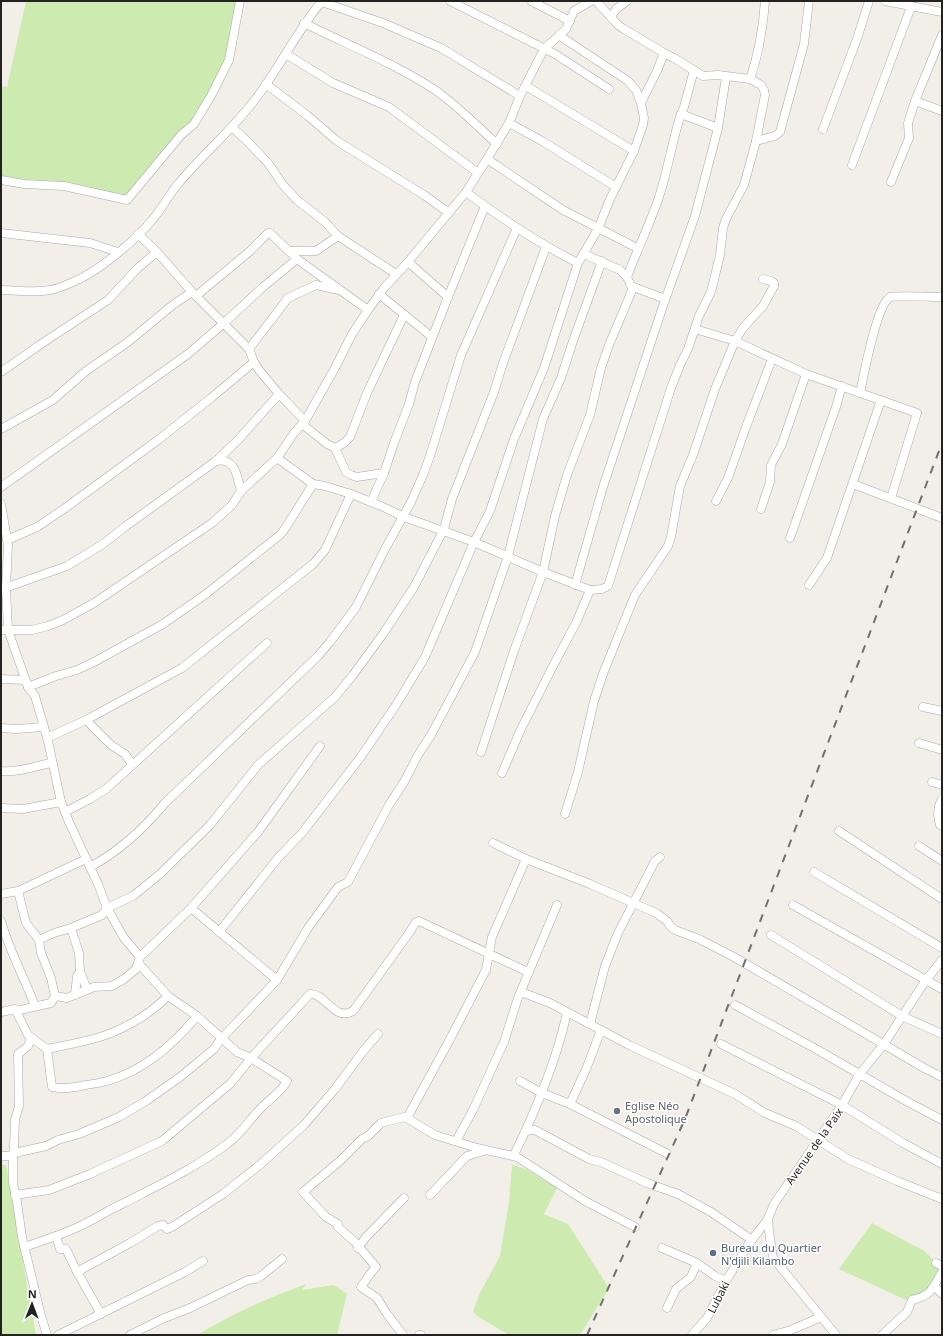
<svg xmlns="http://www.w3.org/2000/svg" width="943" height="1336" font-family="'Noto Sans',sans-serif">
<style>
.grass{fill:#cdebb0}
.lines{fill:none;stroke-linecap:round;stroke-linejoin:round}
.minor-casing{stroke:#a9a9a9;stroke-width:9}
.minor{stroke:#fff;stroke-width:8}
.rail{stroke:#707070;stroke-width:2;stroke-dasharray:8 8;stroke-linecap:butt}
.worship-dot{fill:#6b7280;stroke:#fff;stroke-width:1.5}
.service-dot{fill:#5c6f8a;stroke:#fff;stroke-width:1.5}
.labels{text-anchor:middle;dominant-baseline:central;stroke-width:3;stroke-linejoin:round;paint-order:stroke}
.worship-label{font-size:11px;fill:#5b616d;stroke:#fff;text-anchor:start}
.street-label{font-size:11px;fill:#222;stroke:#fff}
.service-label{font-size:11px;fill:#4e5e75;stroke:#fff;text-anchor:start}
</style>
<rect width="100%" height="100%" fill="#f2efe9"/>
<!-- grass -->
<g class="grass">
<path d="M26 1H237C234 17 234 37 229 52 212 109 164 156 127 200L1 180V86L7 87Z"/>
<polygon points="1,1165 6,1165 36,1335 1,1335"/>
<polygon points="512,1165 526,1169 557,1188 544,1214 568,1224 609,1288 580,1335 507,1334 477,1316 473,1311 480,1293 500,1256 509,1202"/>
<polygon points="872,1223 924,1251 942,1268 929,1291 906,1300 839,1269"/>
<path d="M306 1284 302 1290 334 1285 347 1294 337 1335H197C231 1314 268 1298 306 1284Z"/>
</g>
<g class="lines">
<defs>
<g id="minor">
<polyline points="450,1 555,54 609,89"/>
<polyline points="531,1 570,21"/>
<polyline points="885,1 942,12"/>
<polyline points="322,2 383,23 441,48 520,96"/>
<polyline points="611,17 616,9 627,1"/>
<path d="M304 23C348 45 394 63 435 90 457 105 477 126 497 144"/>
<polyline points="286,54 333,83 389,107 478,173"/>
<path d="M750 79C759 53 763 28 765 1"/>
<polyline points="266,84 308,116 337,141 424,195 449,213"/>
<polyline points="526,86 634,151"/>
<polyline points="915,101 942,111"/>
<polyline points="641,103 657,71 664,53"/>
<polyline points="681,114 684,107 694,70"/>
<polyline points="509,123 542,141 616,187"/>
<polyline points="232,127 249,143 268,163 283,185 297,200 325,222 338,236 396,274"/>
<polyline points="823,129 857,39 869,1"/>
<polyline points="756,141 775,136 780,132 804,44 809,1"/>
<polyline points="487,159 563,210 637,248"/>
<polyline points="852,165 911,7"/>
<polyline points="1,180 24,184 64,186 127,200 181,135 194,124 211,96 229,60 240,1"/>
<polyline points="891,182 909,138 908,123 915,101 942,35"/>
<path d="M466 192C502 219 538 243 578 263"/>
<polyline points="1,233 90,243 118,252"/>
<polyline points="138,234 157,252"/>
<polyline points="289,251 316,251 338,236"/>
<polyline points="584,254 620,270 627,277 631,286 665,299"/>
<polyline points="408,262 448,297"/>
<path d="M627 277C637 250 650 224 659 197 668 170 672 141 681 114L718 128"/>
<path d="M1 290C17 290 34 293 50 290 57 289 66 285 73 282 99 271 135 241 153 219 162 208 169 195 178 184 202 155 231 131 254 101 279 69 296 32 322 1"/>
<polyline points="379,294 432,337"/>
<polyline points="196,296 249,252 268,233 270,233 297,259 368,310"/>
<polyline points="695,329 735,341 806,374 917,413 891,498"/>
<polyline points="249,349 288,298 316,285 339,290"/>
<polyline points="1,372 44,342 108,300 138,268 157,252 192,292 249,349 254,362 259,370 279,394 305,421"/>
<path d="M860 393C864 375 876 306 890 297 895 295 933 297 942 297"/>
<polyline points="302,424 327,444 335,448 346,472 351,475 357,477 384,473"/>
<polyline points="1,429 53,400 86,371 128,342 174,304 192,292"/>
<polyline points="335,448 344,443 350,437 367,393 404,315"/>
<polyline points="277,458 313,484 325,486 351,494 381,506 404,517 474,542 543,572 590,590"/>
<path d="M216 461C236 457 237 477 241 491"/>
<polyline points="853,484 942,518"/>
<polyline points="1,487 188,354 224,323 263,287 297,259"/>
<polyline points="716,501 728,478 746,427 772,359"/>
<polyline points="371,502 384,473 394,443 409,404 415,382 448,297 485,206"/>
<path d="M1 504 8 545 6 588 8 630 28 687 35 696 48 741 61 802 69 822 98 884 107 908 124 938 140 957 138 963 140 965 168 996 197 1016 237 1052 251 1058 287 1081C282 1091 270 1099 262 1107 250 1119 241 1134 227 1144 195 1168 159 1185 124 1203 110 1209 97 1218 84 1224 65 1234 44 1240 24 1247"/>
<polyline points="761,509 770,482 771,465 782,444 806,374"/>
<polyline points="790,538 836,407 842,386"/>
<polyline points="7,540 37,527 64,509 158,440 211,398 254,362"/>
<polyline points="575,585 603,487 664,303 695,216 718,128 726,77"/>
<polyline points="809,585 827,558 881,400"/>
<polyline points="2,589 67,566 103,544 126,526 216,461 238,440 279,394"/>
<polyline points="1,630 32,630 48,626 63,620 94,603 212,523 232,505 241,491 277,458 294,433 305,421 335,368 352,334 368,310 384,288 408,262 466,192 487,159 509,123 520,96 544,49 566,29 574,11 591,1"/>
<polyline points="1,679 25,680"/>
<polyline points="28,687 56,676 77,670 94,662 163,624 206,594 281,534 286,527 313,484"/>
<polyline points="923,707 942,711"/>
<polyline points="86,720 111,745 125,754 132,764"/>
<polyline points="1,728 16,729 44,727"/>
<polyline points="47,738 86,720 182,668 313,564 325,550 351,494"/>
<polyline points="919,743 942,750"/>
<polyline points="481,752 514,651 543,572 555,516 567,475 590,415 601,368 609,345 633,288"/>
<path d="M1 771C17 773 35 766 51 763"/>
<polyline points="502,773 521,729 553,666 576,623 590,590 602,589 608,586 671,388 680,365 688,349 699,316 711,292 720,255 723,228 726,219 744,185 756,141 765,95 764,90 761,85 750,79 718,75 703,76 674,58 664,53 624,29 618,25 596,1"/>
<polyline points="932,782 942,785"/>
<path d="M942 799C937 808 937 816 940 825L942 826"/>
<polyline points="1,808 23,809 61,802"/>
<polyline points="65,812 90,799 106,789 267,643"/>
<polyline points="565,814 578,772 594,701 604,671 635,595 668,546 671,537 680,486 693,455 715,389 735,341 743,328 763,306 774,286 774,283 771,281 763,279"/>
<polyline points="839,831 942,899"/>
<polyline points="493,843 526,859 590,884 656,913 667,921 671,927 675,930 699,939 734,957 926,1069 942,1077"/>
<polyline points="919,846 942,861"/>
<path d="M90 867C118 852 145 827 165 803L318 656 330 642 356 607 385 549 411 502 423 475 430 456 461 355 517 228"/>
<polyline points="814,872 942,948"/>
<polyline points="18,891 26,923 39,940 41,953 51,978 55,996"/>
<polyline points="1,894 18,891 86,859"/>
<polyline points="793,905 942,989"/>
<polyline points="191,908 277,980"/>
<path d="M1 921C9 950 24 977 35 1006"/>
<polyline points="71,928 79,953 80,971 77,976 75,995"/>
<polyline points="219,932 278,858 302,833 360,758 396,705 425,657 474,542 490,511 514,439 544,368 578,263 598,229 610,199 634,151 643,125 644,118 641,103 636,90 628,81 560,36"/>
<polyline points="771,935 902,1016 942,1034"/>
<polyline points="39,940 54,933 71,928 102,915 107,908 133,896 160,874 210,825 258,765 335,697 353,675 383,634 414,587 444,529 452,499 494,392 502,366 546,247"/>
<polyline points="140,957 191,908 258,832 320,746"/>
<polyline points="80,971 87,990"/>
<polyline points="521,992 550,1003 631,1046 735,1094 765,1113 796,1126 848,1159 897,1181 942,1199"/>
<polyline points="735,1005 816,1049 908,1102 942,1120"/>
<polyline points="16,1011 51,1003 55,996 67,998 94,987 112,986 124,979 136,969 138,963"/>
<path d="M1 1012 15 1009 28 1035 47 1049C62 1046 78 1043 93 1039 120 1032 148 1016 168 996"/>
<polyline points="590,1024 605,966 618,933 655,861 660,857"/>
<polyline points="31,1038 28,1046 18,1054 19,1106 15,1120 14,1147 13,1155 13,1183 17,1202 22,1237 41,1316 47,1335"/>
<polyline points="721,1044 842,1105 903,1143 942,1164"/>
<path d="M47 1049 52 1087C63 1090 75 1087 86 1085 92 1084 100 1083 107 1081 143 1071 174 1044 197 1016"/>
<polyline points="520,1081 542,1093 570,1104 666,1153"/>
<polyline points="570,1104 587,1067 601,1030"/>
<polyline points="407,1118 449,1041 486,970 492,937 526,859"/>
<polyline points="526,1131 533,1130 535,1130 589,1159 601,1162 647,1183 678,1194 711,1212 752,1240"/>
<polyline points="456,1141 473,1110 504,1042 518,998 557,905"/>
<path d="M514 1155C536 1110 556 1062 567 1013"/>
<polyline points="1,1156 9,1156 19,1152 46,1146 58,1140 79,1134 119,1117 146,1101 180,1077 214,1049 221,1039 277,980 308,928 338,887 348,882 389,805 404,782 418,755 431,735 475,652 508,556 543,419 561,378 573,341 602,261"/>
<path d="M15 1195 49 1190 90 1174 162 1141 231 1083 251 1058 310 994C326 993 334 1022 353 1011L409 933 416 922 419 921 528 972"/>
<polyline points="430,1195 467,1156 484,1151"/>
<polyline points="56,1236 60,1249 66,1249 77,1272 101,1314"/>
<polyline points="358,1248 366,1237 404,1198"/>
<polyline points="662,1248 697,1263 715,1276 726,1281"/>
<polyline points="936,1263 942,1266"/>
<polyline points="77,1272 130,1243 158,1226 163,1225 167,1229 172,1227 223,1194 262,1163 304,1125 335,1089 364,1050 378,1034"/>
<polyline points="934,1286 942,1294"/>
<polyline points="667,1308 676,1289 691,1277 697,1263"/>
<polyline points="58,1335 185,1272 203,1261"/>
<polyline points="130,1335 162,1319 190,1308 248,1280 256,1279 261,1276 282,1259"/>
<polyline points="403,1335 387,1314 377,1298 361,1287 370,1274 376,1267 355,1242 338,1227 338,1224 326,1217 303,1192 341,1160 362,1139 368,1136 381,1123 405,1117 435,1135 477,1148 517,1157 585,1201 635,1227"/>
<polyline points="419,1335 421,1335"/>
<polyline points="692,1335 707,1318 726,1281 748,1245 768,1219"/>
<polyline points="773,1335 791,1330 821,1317"/>
<polyline points="836,1335 773,1258 769,1231 768,1219 774,1204 842,1105 859,1075 884,1044 926,980 942,960"/>
<path d="M882 1335 907 1312 912 1300C932 1295 932 1289 942 1272"/>
</g>
</defs>
<!-- minor casing -->
<use href="#minor" class="minor-casing"/>
<!-- minor -->
<use href="#minor" class="minor"/>
<!-- rail -->
<polyline class="rail" points="587,1335 685,1119 942,443"/>
</g>
<!-- markers -->
<circle class="worship-dot" cx="617" cy="1111" r="4"/>
<circle class="service-dot" cx="713" cy="1253" r="4"/>
<g class="labels">
<!-- worship labels -->
<g class="worship-label">
<text x="625" y="1105">Eglise Néo<tspan x="625" dy="13">Apostolique</tspan></text>
</g>
<!-- street labels -->
<g class="street-label">
<text transform="translate(814 1146) rotate(-55)">Avenue de la Paix</text>
<text transform="translate(718 1297) rotate(-63)">Lubaki</text>
</g>
<!-- service labels -->
<g class="service-label">
<text x="721" y="1247">Bureau du Quartier<tspan x="721" dy="13">N'djili Kilambo</tspan></text>
</g>
</g>
<!-- border -->
<rect width="943" height="1336" fill="none" stroke="#222222" stroke-width="4"/>
<!-- north arrow -->
<g transform="translate(32 1304) rotate(1)" stroke="#ffffff" stroke-width="3" paint-order="stroke">
<path d="M0-3L7 15L0 10L-7 15Z" fill="#222222"/>
<text y="-6" font-size="11" font-weight="bold" text-anchor="middle" fill="#222222">N</text>
</g>
</svg>
